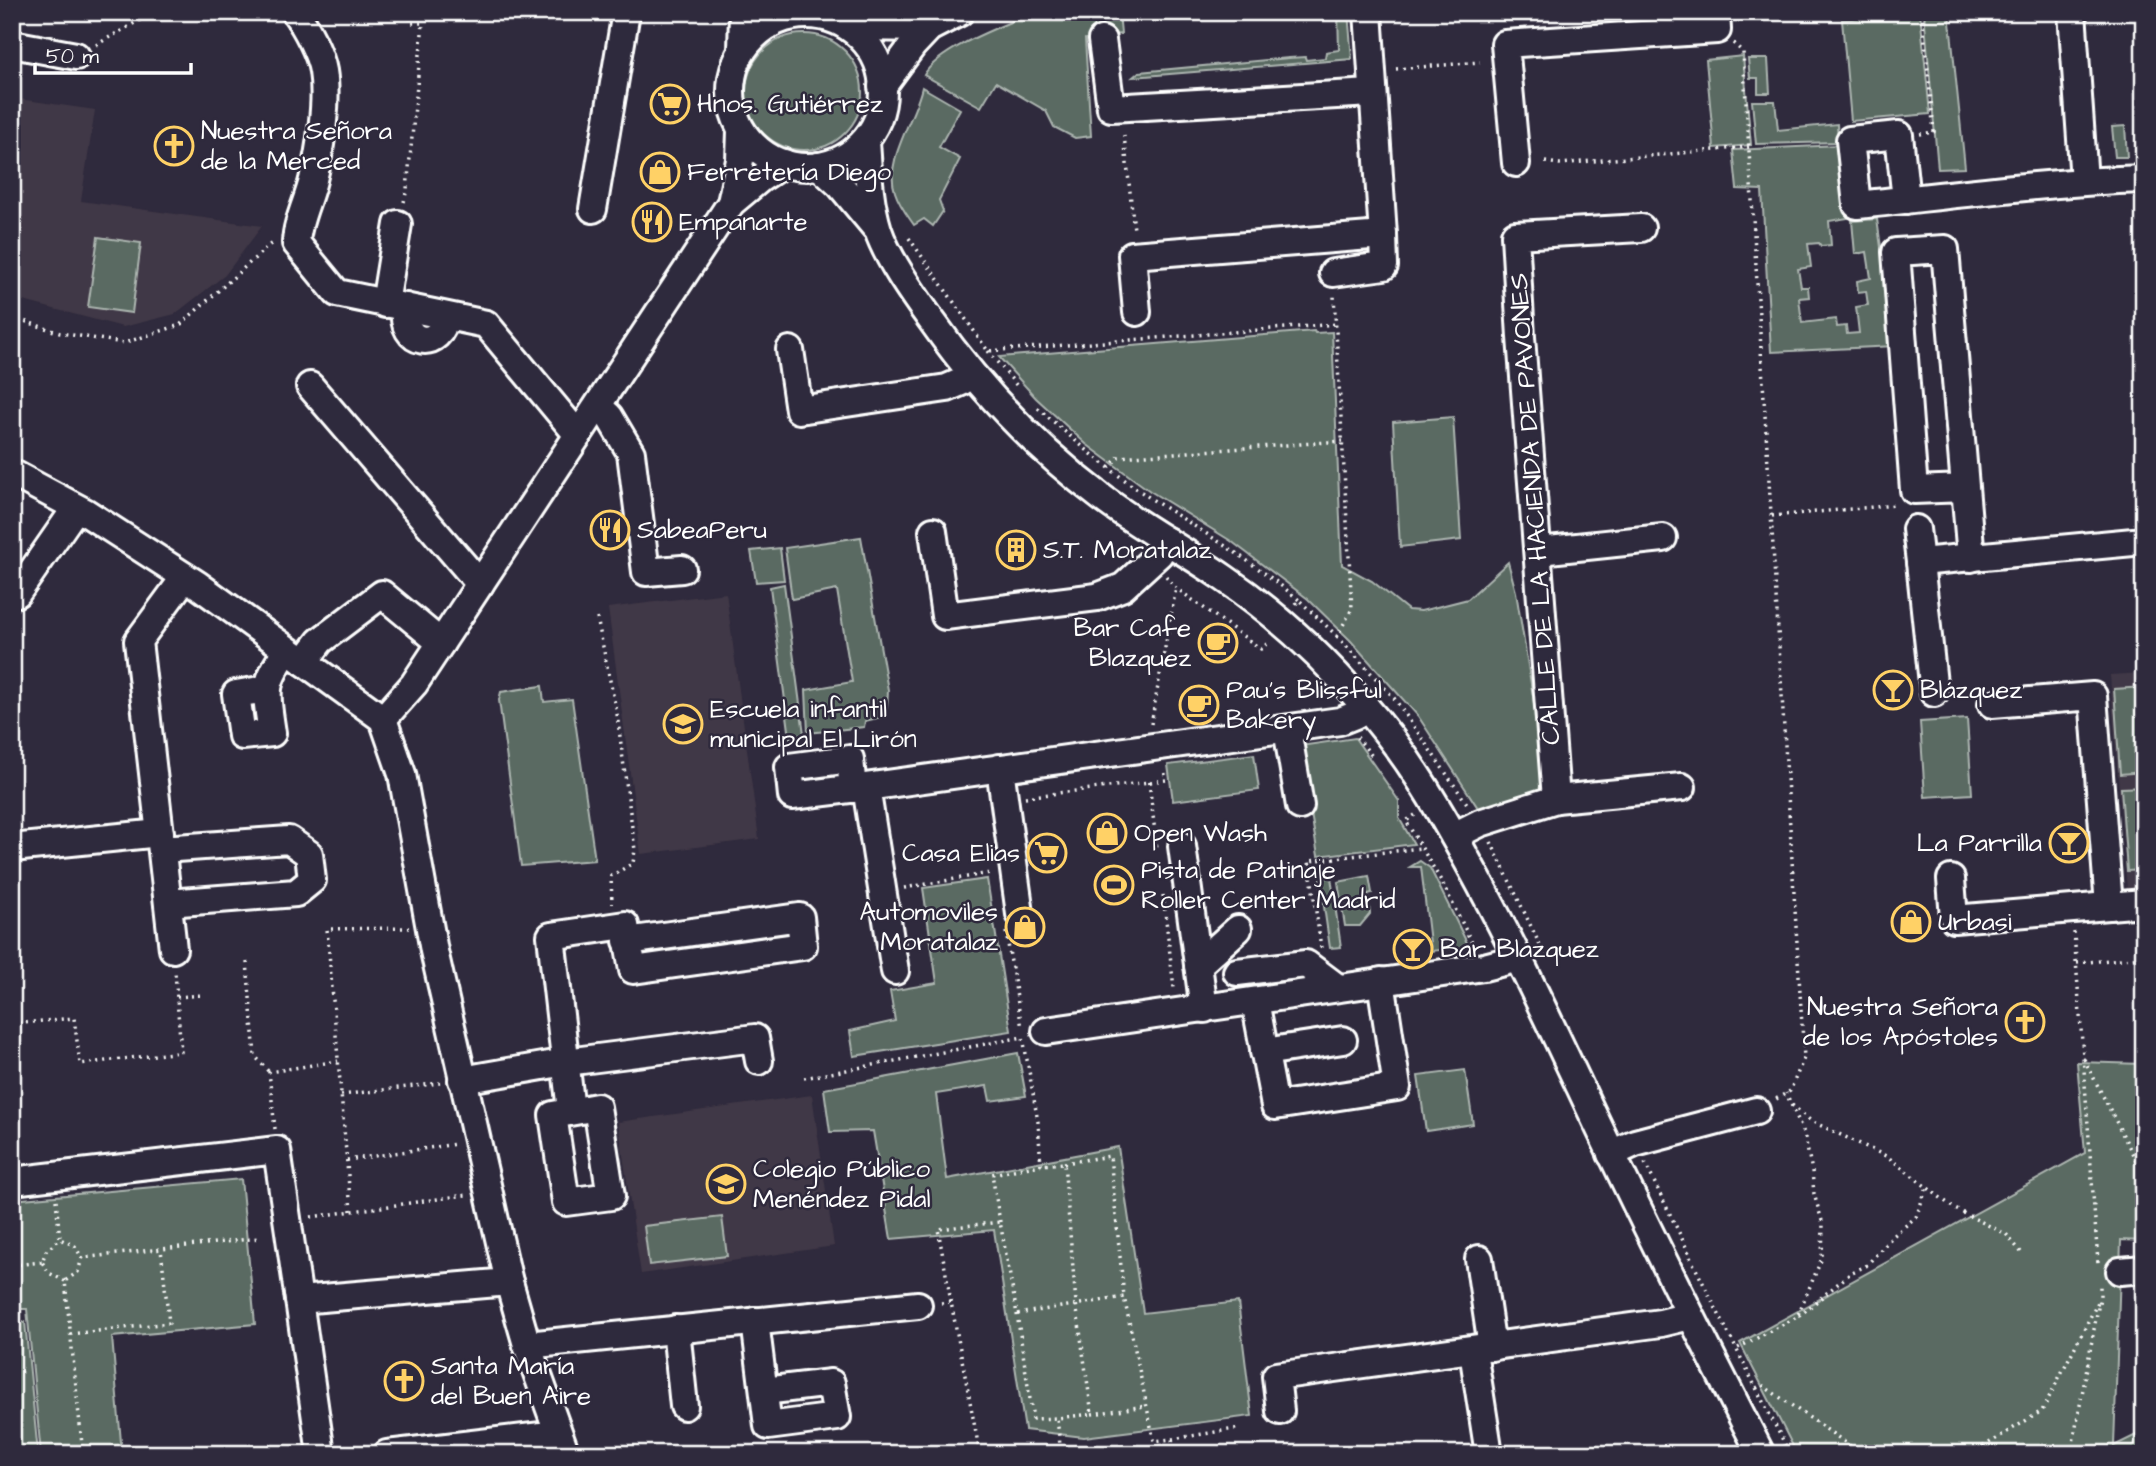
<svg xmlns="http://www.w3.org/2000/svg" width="2156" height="1466" font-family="'Architects Daughter',sans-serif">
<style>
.built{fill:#413846}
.green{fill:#5a6b62;stroke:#acb5b0;stroke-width:2}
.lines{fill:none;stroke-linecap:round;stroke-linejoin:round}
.minor-casing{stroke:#fff;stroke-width:32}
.path{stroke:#fff;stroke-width:3.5;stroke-dasharray:2 5;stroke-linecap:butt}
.minor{stroke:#2f2a3d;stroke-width:26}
.labels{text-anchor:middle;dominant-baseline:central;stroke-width:5;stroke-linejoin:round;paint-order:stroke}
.poi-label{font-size:26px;fill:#fff;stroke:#2f2a3d;text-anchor:start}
.street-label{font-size:26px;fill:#fff;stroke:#2f2a3d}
</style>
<rect width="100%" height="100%" fill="#2f2a3d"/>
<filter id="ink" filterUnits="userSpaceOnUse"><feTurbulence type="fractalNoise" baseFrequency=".0143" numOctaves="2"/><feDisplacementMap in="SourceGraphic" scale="14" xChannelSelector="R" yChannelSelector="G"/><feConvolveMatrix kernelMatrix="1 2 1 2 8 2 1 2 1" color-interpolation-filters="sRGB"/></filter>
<g filter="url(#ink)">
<!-- built -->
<g class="built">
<polygon points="12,98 95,110 81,201 262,226 225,275 175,314 123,327 12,298"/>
<polygon points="726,593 759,839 641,854 608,608"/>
<polygon points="2144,673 2144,888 2127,889 2110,675"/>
<polygon points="812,1095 834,1246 641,1274 618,1122"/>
</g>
<!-- green -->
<g class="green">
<path d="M1034 12H1119L1121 34 1085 39 1091 136 1075 138 1054 127 1046 111 996 82 981 107 924 75C939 48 1005 25 1034 12Z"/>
<polygon points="1338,12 1348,12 1352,59 1133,77 1139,72 1289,58 1305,57 1306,60 1325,58 1326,52 1339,50"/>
<polygon points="1920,12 1930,114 1851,121 1842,20"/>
<polygon points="1924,12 1949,12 1965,168 1938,169"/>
<circle cx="804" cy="92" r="58"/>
<polygon points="1743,56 1751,145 1714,148 1706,60"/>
<polygon points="1748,59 1768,59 1770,93 1758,93 1758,78 1750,78"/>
<path d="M922 87 960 109 939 147 960 159 939 200 943 211 933 226 924 219 914 225C907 215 899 205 895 192 884 160 915 119 922 87Z"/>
<polygon points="1752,101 1775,101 1778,130 1837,124 1838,142 1756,144"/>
<polygon points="2125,126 2127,157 2115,157 2112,127"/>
<polygon points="1839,145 1848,218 1829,221 1831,245 1821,246 1819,243 1808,244 1811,267 1798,269 1801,287 1808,287 1809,297 1799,298 1802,323 1836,319 1837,327 1846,326 1847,334 1859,333 1856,307 1868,305 1866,291 1858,292 1857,281 1871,278 1867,252 1855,254 1852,221 1877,219 1895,346 1771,352 1762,190 1737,189 1733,150"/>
<polygon points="98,237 141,243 132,313 88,307"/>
<polygon points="1314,331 1315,333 1332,332 1342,565 1372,581 1408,610 1421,611 1468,599 1508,562 1516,592 1547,782 1538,796 1480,811 1418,716 1350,640 1308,599 1231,541 1150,491 1086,444 1036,398 999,357"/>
<polygon points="1453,417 1461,540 1400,547 1393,422"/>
<polygon points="861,537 888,690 887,708 881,717 865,721 864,727 808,733 806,690 852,682 837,590 792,599 785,548"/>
<polygon points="780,548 784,580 756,582 751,551"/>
<polygon points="784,584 804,734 790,738 770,587"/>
<polygon points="542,686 544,702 572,699 595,860 521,866 499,700 501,692"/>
<polygon points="2144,687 2144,772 2120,774 2114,689"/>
<polygon points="1967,719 1972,794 1925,797 1920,722"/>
<polygon points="1355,738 1399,801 1399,818 1414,844 1318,856 1300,746"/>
<polygon points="1254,754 1259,790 1173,801 1168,765"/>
<polygon points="2144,787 2144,870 2127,871 2121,788"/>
<polygon points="1420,861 1430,868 1469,947 1431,951 1421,867 1410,867"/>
<polygon points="1369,876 1372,893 1368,894 1370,914 1360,926 1345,926 1338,882"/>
<polygon points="1331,877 1341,947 1330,948 1320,879"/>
<polygon points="987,879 1011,1031 854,1056 850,1031 895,1021 890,991 937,983 923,888"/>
<polygon points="1018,1053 1026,1096 990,1101 987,1086 936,1094 947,1179 1118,1147 1143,1313 1238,1302 1252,1416 1084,1437 1025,1430 994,1230 891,1239 873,1131 830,1132 824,1089"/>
<polygon points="2077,1062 2143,1064 2144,1068 2144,1241 2121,1240 2114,1446 2144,1431 2144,1454 1797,1454 1740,1343 2085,1153"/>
<polygon points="1465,1070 1473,1124 1426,1131 1418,1076"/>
<polygon points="241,1179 255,1324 112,1337 122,1454 41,1454 27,1309 13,1309 12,1200"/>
<polygon points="722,1217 727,1256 649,1265 644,1226"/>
<polygon points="25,1322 38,1454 12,1454 12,1323"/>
</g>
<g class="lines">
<defs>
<g id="minor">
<path d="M295 12C306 27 320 53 323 71 328 101 320 151 313 180 308 201 297 221 296 243L337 293 486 324 578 435"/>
<polyline points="2072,12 2084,181"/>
<circle cx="807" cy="91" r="76"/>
<polyline points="849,27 929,28"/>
<polyline points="1102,40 1111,108 1372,93"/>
<polyline points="12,44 76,56"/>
<polyline points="742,51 743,12"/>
<polyline points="882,87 913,45 929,28 960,12"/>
<path d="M866 141C868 170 869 201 878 230 887 258 914 296 932 321 979 388 1036 448 1101 497 1140 527 1184 550 1224 578 1277 614 1322 656 1363 704 1405 751 1437 805 1467 860 1508 934 1544 1011 1580 1087 1638 1211 1699 1333 1761 1454"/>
<polyline points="1516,163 1505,44 1717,30 1716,12"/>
<polyline points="819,166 840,185 875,227"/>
<path d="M1906 200 1899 135 1850 140 1857 205C1952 195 2048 182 2144 179"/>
<polyline points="731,203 740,160 741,131"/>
<polyline points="593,209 626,12"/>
<polyline points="1333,273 1384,266 1383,235"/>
<polyline points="385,304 398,224"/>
<path d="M405 307C400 347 442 351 445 316"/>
<polyline points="1137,312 1132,255 1383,235 1368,12"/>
<polyline points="790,350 799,410 947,388 961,382 971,373"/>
<polyline points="310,386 480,584"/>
<polyline points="598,406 609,416 631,453 646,572 682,569"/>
<polyline points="12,473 85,512 198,585 383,719 402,774 434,951 509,1282 527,1345 566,1454"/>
<polyline points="1965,488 1914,490 1896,252 1945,249 1971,558"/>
<polyline points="1916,529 1920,562"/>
<polyline points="933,531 945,616 1097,597 1123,587 1159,554 1167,541"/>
<polyline points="1539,551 1663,538"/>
<polyline points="12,593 17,593 76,508"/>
<polyline points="304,662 320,641 382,594 441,643"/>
<path d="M266 689 236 694 242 736 272 733C266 692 262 685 287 650"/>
<polyline points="1934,693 1920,562 2144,541"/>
<polyline points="1992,704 2093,696 2109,906"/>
<polyline points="383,719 414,684 731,203 761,178 784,163"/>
<polyline points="1287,729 1300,806"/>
<polyline points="1000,768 1020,914"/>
<polyline points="866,787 895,971"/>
<polyline points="853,789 850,759 789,767 792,796 866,787 1340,721 1355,715 1366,707"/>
<polyline points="1556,799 1682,787"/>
<polyline points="1454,836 1480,823 1556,799 1521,337 1515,235 1641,228"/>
<polyline points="1182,846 1204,1009"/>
<polyline points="12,848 160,833"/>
<polyline points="162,849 289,840 309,854 312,880 296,893 168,903"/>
<polyline points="1951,879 1954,919 2144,903"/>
<polyline points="173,949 138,641 185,577"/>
<polyline points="1198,965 1238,929"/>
<polyline points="1237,972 1306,964 1338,988"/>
<polyline points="1255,1001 1275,1106 1397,1087 1381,981"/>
<polyline points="1046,1031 1484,967 1519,958"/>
<polyline points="1264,1052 1343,1040"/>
<polyline points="462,1080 566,1062 755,1038 759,1061"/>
<polygon points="597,1107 611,1196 566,1202 553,1115"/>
<polyline points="571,1111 551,936 625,925 633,970 803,946 800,917 627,941"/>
<polyline points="1611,1154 1635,1143 1756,1111"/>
<polyline points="12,1181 277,1150 299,1300 509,1282"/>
<polyline points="1479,1259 1492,1347"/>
<polyline points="2120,1271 2144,1269"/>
<polyline points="299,1300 321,1454"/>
<polyline points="755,1321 768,1426 837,1417 831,1383 764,1391"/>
<polyline points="676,1329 684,1406"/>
<polyline points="527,1345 918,1305"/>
<polyline points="1473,1351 1489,1454"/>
<polyline points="1280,1411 1276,1376 1661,1323 1690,1316"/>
<polyline points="387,1454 558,1434"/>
</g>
</defs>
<!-- minor casing -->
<use href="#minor" class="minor-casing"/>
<!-- path -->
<g class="path">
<polyline points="1733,43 1743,52 1804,1058 1790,1091 1776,1099"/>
<polyline points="96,45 154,12"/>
<polyline points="1396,69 1480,62"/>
<polyline points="1920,134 1934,132 1922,12"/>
<polyline points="1124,135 1134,230"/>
<polyline points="1545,162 1559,164 1749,147"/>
<polyline points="404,202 407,189 423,23 410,23 410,12"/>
<polyline points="909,238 988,351 1337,324"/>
<polyline points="12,317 60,333 124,343 180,325 274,241"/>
<polyline points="988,351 1018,387"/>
<path d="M1038 408C1075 441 1114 474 1156 502 1207 534 1252 561 1299 600"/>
<polyline points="1109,468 1118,457 1343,441"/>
<polyline points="1772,516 1896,505"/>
<polyline points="1166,576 1176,588 1261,649 1269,642"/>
<polyline points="1296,604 1299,600 1337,636 1352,609 1334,296"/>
<polyline points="597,618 617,714 635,850 633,863 611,876 612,904"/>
<polyline points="1337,636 1394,698 1468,805"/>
<polyline points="1151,724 1176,588"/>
<polyline points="1357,737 1372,756"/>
<polyline points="1149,782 1157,849"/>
<polyline points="1025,797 1166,780 1164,769"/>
<polyline points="1415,815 1406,821 1443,884 1473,945"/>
<polyline points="1491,842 1546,958"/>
<polyline points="904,888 990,873"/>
<polyline points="1163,895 1174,988"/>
<polyline points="1006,932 1022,1028"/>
<polyline points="2074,932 2098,1263"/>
<polyline points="1321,948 1309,861 1421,848"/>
<polyline points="247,962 255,1056 269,1072"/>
<polyline points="2077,963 2144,957"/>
<polyline points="177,997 202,995"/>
<polyline points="12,1024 74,1018 80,1064 181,1052 175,972"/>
<polyline points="2084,1059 2144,1176"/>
<polyline points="804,1078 1023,1037 1038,1122 1041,1165 1064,1163 1076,1303 1092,1414 1057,1418 1061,1454"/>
<polyline points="341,1095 440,1083"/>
<polyline points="1792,1105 1811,1121 1888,1157 1955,1209 2006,1234 2021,1252"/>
<polyline points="275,1129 269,1072 338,1061"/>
<polyline points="347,1160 456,1144"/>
<polyline points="1064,1163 1110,1156 1124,1297"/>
<polyline points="1645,1163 1691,1257"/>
<polyline points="56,1200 60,1239"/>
<polyline points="351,1211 327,929 409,928"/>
<polyline points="311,1217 466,1195"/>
<polyline points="1000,1222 992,1174 1041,1165"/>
<polyline points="12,1241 15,1265 42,1262"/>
<polyline points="1690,1257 1756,1388 1762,1385 1862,1454"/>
<polyline points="65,1281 49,1273 42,1262 46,1251 60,1239 75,1246 82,1258"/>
<polyline points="951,1302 938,1229 1000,1222 1017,1314 1124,1297 1154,1441 1172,1439 1175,1454"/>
<polyline points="941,1303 951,1302 980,1454"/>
<polyline points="1017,1314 1033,1419 1057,1418"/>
<polyline points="12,1316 18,1315 15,1265"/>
<polyline points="1799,1316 1852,1272 1866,1266 1893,1236 1916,1217 1927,1187"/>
<polyline points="70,1334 169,1323 161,1249"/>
<polyline points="1738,1348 1797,1317 1822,1258 1823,1224 1814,1194 1812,1171 1804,1133 1786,1093"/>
<polyline points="1756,1388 1790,1454"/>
<polyline points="1092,1414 1145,1406"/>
<polyline points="1172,1439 1241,1428"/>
<polyline points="83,1454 65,1281 78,1272 82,1258 259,1238"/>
<polyline points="1971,1454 2042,1411 2098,1302"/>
<polyline points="2071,1454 2100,1297 2100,1284"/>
</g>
<!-- minor -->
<use href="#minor" class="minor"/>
</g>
</g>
<!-- icons -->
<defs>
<symbol id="supermarket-ring" viewBox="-11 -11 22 22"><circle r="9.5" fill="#2f2a3d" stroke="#ffd166" stroke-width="1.5"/><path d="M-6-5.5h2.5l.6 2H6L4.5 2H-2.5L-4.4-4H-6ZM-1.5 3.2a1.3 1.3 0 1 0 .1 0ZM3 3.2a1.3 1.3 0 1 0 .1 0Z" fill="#ffd166"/></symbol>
<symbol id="church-ring" viewBox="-11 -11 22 22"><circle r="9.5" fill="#2f2a3d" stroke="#ffd166" stroke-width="1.5"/><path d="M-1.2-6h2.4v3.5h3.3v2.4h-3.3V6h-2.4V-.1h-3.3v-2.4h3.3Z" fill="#ffd166"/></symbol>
<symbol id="shop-ring" viewBox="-11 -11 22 22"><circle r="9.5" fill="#2f2a3d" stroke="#ffd166" stroke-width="1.5"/><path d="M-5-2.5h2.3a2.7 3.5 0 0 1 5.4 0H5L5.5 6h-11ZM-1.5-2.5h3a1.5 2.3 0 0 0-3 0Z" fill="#ffd166"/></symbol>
<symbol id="restaurant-ring" viewBox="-11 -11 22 22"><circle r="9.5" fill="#2f2a3d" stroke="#ffd166" stroke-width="1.5"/><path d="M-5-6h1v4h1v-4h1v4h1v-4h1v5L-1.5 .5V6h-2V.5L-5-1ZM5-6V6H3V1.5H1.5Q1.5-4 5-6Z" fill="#ffd166"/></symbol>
<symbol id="building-ring" viewBox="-11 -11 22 22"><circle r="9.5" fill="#2f2a3d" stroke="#ffd166" stroke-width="1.5"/><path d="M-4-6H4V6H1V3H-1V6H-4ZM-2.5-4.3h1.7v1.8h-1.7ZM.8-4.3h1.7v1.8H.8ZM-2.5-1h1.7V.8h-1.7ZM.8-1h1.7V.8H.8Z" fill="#ffd166"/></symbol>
<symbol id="cafe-ring" viewBox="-11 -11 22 22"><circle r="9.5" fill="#2f2a3d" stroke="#ffd166" stroke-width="1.5"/><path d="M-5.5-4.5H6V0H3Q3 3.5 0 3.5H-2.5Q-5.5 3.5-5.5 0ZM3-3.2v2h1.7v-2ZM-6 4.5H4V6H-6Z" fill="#ffd166"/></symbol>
<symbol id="bar-ring" viewBox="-11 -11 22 22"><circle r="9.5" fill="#2f2a3d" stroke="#ffd166" stroke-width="1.5"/><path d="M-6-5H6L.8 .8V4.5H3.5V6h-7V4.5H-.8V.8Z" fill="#ffd166"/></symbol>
<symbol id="school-ring" viewBox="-11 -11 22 22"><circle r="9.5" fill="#2f2a3d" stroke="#ffd166" stroke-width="1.5"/><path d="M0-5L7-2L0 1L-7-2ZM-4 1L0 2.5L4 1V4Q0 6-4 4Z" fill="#ffd166"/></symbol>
<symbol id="stadium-ring" viewBox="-11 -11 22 22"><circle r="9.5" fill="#2f2a3d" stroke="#ffd166" stroke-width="1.5"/><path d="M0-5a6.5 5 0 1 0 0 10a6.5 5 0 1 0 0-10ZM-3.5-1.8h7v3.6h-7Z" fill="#ffd166"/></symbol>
</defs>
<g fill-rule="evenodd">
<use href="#supermarket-ring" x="648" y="82" width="44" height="44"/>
<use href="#church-ring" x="152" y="124" width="44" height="44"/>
<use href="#shop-ring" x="638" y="150" width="44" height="44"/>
<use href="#restaurant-ring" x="630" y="200" width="44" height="44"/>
<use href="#restaurant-ring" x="588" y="508" width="44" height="44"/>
<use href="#building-ring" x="994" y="528" width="44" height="44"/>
<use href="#cafe-ring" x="1196" y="621" width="44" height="44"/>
<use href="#bar-ring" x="1871" y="668" width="44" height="44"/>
<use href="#cafe-ring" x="1177" y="683" width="44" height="44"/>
<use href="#school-ring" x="661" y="702" width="44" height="44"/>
<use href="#shop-ring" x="1085" y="811" width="44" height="44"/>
<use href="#bar-ring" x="2047" y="821" width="44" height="44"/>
<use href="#supermarket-ring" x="1025" y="831" width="44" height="44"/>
<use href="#stadium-ring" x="1092" y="863" width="44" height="44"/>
<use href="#shop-ring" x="1889" y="900" width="44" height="44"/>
<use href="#shop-ring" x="1003" y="905" width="44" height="44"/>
<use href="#bar-ring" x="1391" y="927" width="44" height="44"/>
<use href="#church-ring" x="2003" y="1000" width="44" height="44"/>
<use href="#school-ring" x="704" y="1162" width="44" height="44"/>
<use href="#church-ring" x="382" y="1359" width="44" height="44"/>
</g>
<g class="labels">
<!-- poi labels -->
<g class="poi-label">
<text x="697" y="104">Hnos. Gutiérrez</text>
<text x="201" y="131">Nuestra Señora<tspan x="201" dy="30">de la Merced</tspan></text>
<text x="687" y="172">Ferretería Diego</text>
<text x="679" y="222">Empanarte</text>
<text x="637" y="530">SabeaPeru</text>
<text x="1043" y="550">S.T. Moratalaz</text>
<text x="1191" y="628" text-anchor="end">Bar Cafe<tspan x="1191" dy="30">Blazquez</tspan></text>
<text x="1226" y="690">Pau's Blissful<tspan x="1226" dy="30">Bakery</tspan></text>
<text x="1920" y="690">Blázquez</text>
<text x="710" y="709">Escuela infantil<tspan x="710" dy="30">municipal El Lirón</tspan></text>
<text x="1134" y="833">Open Wash</text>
<text x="2042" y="843" text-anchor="end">La Parrilla</text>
<text x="1020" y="853" text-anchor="end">Casa Elias</text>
<text x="1141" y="870">Pista de Patinaje<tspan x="1141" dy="30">Roller Center Madrid</tspan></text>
<text x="998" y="912" text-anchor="end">Automoviles<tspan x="998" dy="30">Moratalaz</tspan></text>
<text x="1938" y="922">Urbasi</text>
<text x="1440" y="949">Bar Blazquez</text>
<text x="1998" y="1007" text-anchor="end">Nuestra Señora<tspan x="1998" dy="30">de los Apóstoles</tspan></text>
<text x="753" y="1169">Colegio Público<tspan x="753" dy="30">Menéndez Pidal</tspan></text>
<text x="431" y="1366">Santa María<tspan x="431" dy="30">del Buen Aire</tspan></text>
</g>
<!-- street labels -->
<g class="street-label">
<text transform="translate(1535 509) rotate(-94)">CALLE DE LA HACIENDA DE PAVONES</text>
</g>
</g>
<!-- margin -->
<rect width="2156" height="1466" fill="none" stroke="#2f2a3d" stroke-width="42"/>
<rect x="21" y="21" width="2114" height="1424" fill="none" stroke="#fff" stroke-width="2.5" filter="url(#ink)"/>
<!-- scale -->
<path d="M35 63v10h156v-10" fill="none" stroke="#ffffff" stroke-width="3.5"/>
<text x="46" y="63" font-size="21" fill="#ffffff" stroke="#2f2a3d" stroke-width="5" paint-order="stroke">50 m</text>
</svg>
